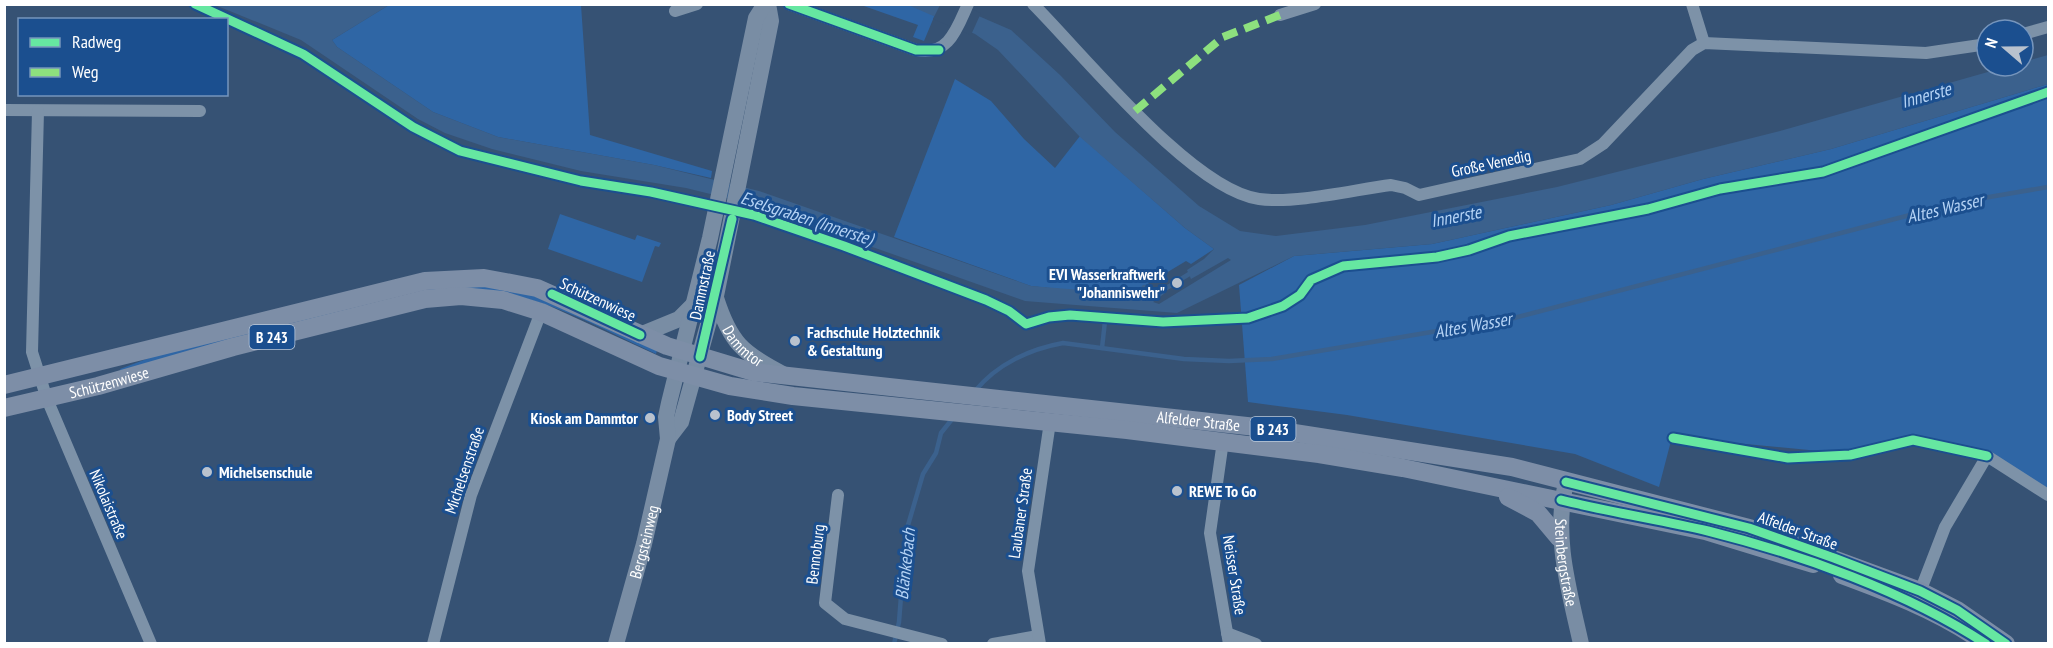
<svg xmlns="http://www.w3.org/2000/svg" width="2053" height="648" font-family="'PT Sans Narrow',sans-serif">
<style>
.green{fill:#2f66a5}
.water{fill:#3b618d}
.pier{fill:#365274}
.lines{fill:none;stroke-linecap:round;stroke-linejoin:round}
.stream{stroke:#3b618d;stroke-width:4.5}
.street{stroke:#7d92a8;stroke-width:12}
.secondary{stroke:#798da4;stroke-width:16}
.primary{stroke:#7d8ea7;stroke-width:18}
.quiet{stroke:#8de07e;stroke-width:8;stroke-dasharray:15 8;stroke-linecap:butt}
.cycleway-casing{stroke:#1b4f8f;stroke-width:13}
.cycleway{stroke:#66e7a1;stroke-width:9}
.poi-dot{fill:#b9c2ce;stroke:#1b4f8f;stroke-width:2}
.labels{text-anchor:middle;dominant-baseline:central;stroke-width:6;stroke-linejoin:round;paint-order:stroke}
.shield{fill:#1b4f8f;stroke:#bbcadd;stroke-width:1.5}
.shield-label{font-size:15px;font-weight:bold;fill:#fff}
.street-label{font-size:16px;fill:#fff;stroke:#1b4f8f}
.poi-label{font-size:16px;font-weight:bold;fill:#fff;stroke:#1b4f8f;text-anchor:start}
.water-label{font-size:18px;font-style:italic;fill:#b5d3f5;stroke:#1b4f8f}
</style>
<rect width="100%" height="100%" fill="#365274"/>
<!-- green -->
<g class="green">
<polygon points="389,5 581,5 590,135 712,171 711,178 654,165 498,137 433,112 337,47 332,40"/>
<polygon points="861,5 939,5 924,41 913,37 918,25"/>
<polygon points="955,79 991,101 1024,139 1055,168 1080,136 1185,228 1214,249 1191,264 1186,261 1131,294 1078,291 1031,286 894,237"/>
<polygon points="2048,84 2048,492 1979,460 1914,439 1850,454 1672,437 1659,487 1575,454 1347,415 1248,402 1239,285 1294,256 1432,244 1611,205 1703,179 1831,149"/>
<polygon points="560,214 635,240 637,235 661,243 659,247 655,246 642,282 548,249"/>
<path d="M452 284 520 290 657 350 656 354C585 321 533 289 452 288L121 372 120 369 157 355Z"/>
</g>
<!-- water -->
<polygon class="water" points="215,5 389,5 332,40 337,47 433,112 498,137 654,165 759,191 1031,286 1131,294 1137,292 1143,285 1151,284 1154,289 1161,286 1165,293 1153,302 1159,304 1231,260 1228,258 1191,279 1187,270 1204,259 1214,249 1185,228 1080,137 998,50 975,34 908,5 953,5 1011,30 1060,75 1115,132 1199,206 1240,231 1276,236 1365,225 1557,187 1780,131 2009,66 2023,66 2023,62 2048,55 2048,84 1831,149 1703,179 1611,205 1432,244 1294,256 1177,313 1025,301 751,204 686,188 581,171 492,149 445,133 418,119 301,40"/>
<!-- pier -->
<polygon class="pier" points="960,4 981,13 971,35 933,19 940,5"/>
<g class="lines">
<!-- stream -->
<g class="stream">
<polyline points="1160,292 1194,271"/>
<polyline points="1102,348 1105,321"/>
<path d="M975 391C997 364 1030 349 1063 343L1184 359 1229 361 1272 359 1514 318 1960 202 2048 187"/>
<polyline points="894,644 899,622 906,532 923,474 936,453 941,433 953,418"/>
</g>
<!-- street -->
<g class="street">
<path d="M789 4 916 50C949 57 957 28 968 4"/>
<path d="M1033 4C1083 54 1192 190 1259 199 1296 204 1353 190 1391 185L1405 188 1419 195 1580 159 1603 144 1692 50 1704 43 1926 53 1987 44"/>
<polyline points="1692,4 1704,43"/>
<polyline points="675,11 697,4"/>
<polyline points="1280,15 1315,4"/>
<polyline points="2023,34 2048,27"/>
<polyline points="4,110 200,111"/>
<polyline points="38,111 32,352 47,399 151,644"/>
<polyline points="1223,441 1210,533 1229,644"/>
<polyline points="838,495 825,603 845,619 942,644"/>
<polyline points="1918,597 1945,527 1987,456 2048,495"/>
<polyline points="1227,633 1256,644"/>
<polyline points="433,644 471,495 541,312"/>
<polyline points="993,644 1038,636"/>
<polyline points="1040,644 1028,571 1050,422"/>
</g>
<!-- secondary -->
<g class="secondary">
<path id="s1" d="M716 298C730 342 742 353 783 374"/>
<polyline points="640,335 679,319 693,305"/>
<polyline points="668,439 681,422 716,296 771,21 768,4"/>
<path id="s2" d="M1566 482C1553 538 1569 589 1581 644"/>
<path id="s3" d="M616 644 644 544 668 439 666 417 669 403 710 238 756 18 765 4"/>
</g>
<!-- primary -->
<g class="primary">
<path id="s4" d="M4 385 425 281 484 278 537 288 667 346 753 372 1256 427 1512 467 1749 528 1920 591 1957 610 2006 644"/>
<path id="s5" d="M4 408 98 386 233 347 425 299 461 296 503 300 541 312 659 366 730 386 793 396 1127 430 1319 454 1403 468 1705 531 1813 564"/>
<polyline points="1508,497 1538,513 1559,538"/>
<path d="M1842 575C1888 592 1933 609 1974 636"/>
</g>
<!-- quiet -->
<polyline class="quiet" points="1135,111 1223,37 1280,15"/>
<defs>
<g id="cycleway">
<polyline points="195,4 303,54 413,127 460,151 581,181 651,192 754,215 844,246 986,300 1009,311 1026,324 1049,317 1070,315 1163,322 1248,318 1283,306 1300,295 1311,280 1343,266 1437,257 1469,250 1509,236 1648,209 1720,189 1823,172 2048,92"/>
<polyline points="789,4 916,50 939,50"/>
<polyline points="552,294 640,335"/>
<polyline points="700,357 732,219"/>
<polyline points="1673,438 1788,458 1850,455 1913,440 1987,456"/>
<polyline points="1566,482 1749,528 1834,558 1920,591 1957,610 2006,644"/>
<path d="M1561 500C1610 512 1660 520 1708 531 1800 554 1907 592 1986 644"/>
</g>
</defs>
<!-- cycleway casing -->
<use href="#cycleway" class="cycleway-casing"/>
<!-- cycleway -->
<use href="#cycleway" class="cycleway"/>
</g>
<!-- markers -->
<g class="poi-dot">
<circle cx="1177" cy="283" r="6"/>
<circle cx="795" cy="341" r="6"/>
<circle cx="715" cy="415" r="6"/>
<circle cx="650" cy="418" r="6"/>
<circle cx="207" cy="472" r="6"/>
<circle cx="1177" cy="491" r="6"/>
</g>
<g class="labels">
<!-- shield labels -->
<g class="shield">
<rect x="249.5" y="325" width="45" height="24" rx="4.5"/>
<rect x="1250.5" y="417" width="45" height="24" rx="4.5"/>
</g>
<g class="shield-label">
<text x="272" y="337">B 243</text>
<text x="1273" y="429">B 243</text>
</g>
<!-- street labels -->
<g class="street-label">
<text transform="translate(1491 163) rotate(-12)">Große Venedig</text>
<text transform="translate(702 285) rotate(-78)">Dammstraße</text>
<text transform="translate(598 299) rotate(25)">Schützenwiese</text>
<text stroke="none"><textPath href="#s1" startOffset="56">Dammtor</textPath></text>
<text stroke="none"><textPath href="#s5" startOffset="108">Schützenwiese</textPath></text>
<text stroke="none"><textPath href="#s4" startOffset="1227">Alfelder Straße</textPath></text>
<text transform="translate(464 470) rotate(-71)">Michelsenstraße</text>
<text transform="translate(109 504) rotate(67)">Nikolaistraße</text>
<text transform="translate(1020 513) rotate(-82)">Laubaner Straße</text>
<text transform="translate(1798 530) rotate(20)">Alfelder Straße</text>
<text stroke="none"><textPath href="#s3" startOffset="106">Bergsteinweg</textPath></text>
<text transform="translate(815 554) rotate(-83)">Bennoburg</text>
<text stroke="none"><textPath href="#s2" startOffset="81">Steinbergstraße</textPath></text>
<text transform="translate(1235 575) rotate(81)">Neisser Straße</text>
</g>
<!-- poi labels -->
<g class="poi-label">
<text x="1165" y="274" text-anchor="end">EVI Wasserkraftwerk<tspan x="1165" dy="18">"Johanniswehr"</tspan></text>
<text x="807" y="332">Fachschule Holztechnik<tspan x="807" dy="18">&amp; Gestaltung</tspan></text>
<text x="727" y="415">Body Street</text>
<text x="638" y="418" text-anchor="end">Kiosk am Dammtor</text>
<text x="219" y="472">Michelsenschule</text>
<text x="1189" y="491">REWE To Go</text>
</g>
<!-- water labels -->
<g class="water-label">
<text transform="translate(1926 95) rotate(-16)">Innerste</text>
<text transform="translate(1945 208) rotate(-13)">Altes Wasser</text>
<text transform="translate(1456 216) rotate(-11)">Innerste</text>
<text transform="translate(807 218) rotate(18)">Eselsgraben (Innerste)</text>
<text transform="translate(1473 325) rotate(-10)">Altes Wasser</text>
<text transform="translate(905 564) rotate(-84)">Blänkebach</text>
</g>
</g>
<!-- border -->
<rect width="2053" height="648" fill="none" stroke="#ffffff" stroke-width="12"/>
<!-- legend -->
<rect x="18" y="18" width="210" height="78" fill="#1b4f8f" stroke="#7695bc" stroke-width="1.5"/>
<rect x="30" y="38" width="30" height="9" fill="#66e7a1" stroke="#7695bc" stroke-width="1.5"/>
<text x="72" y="48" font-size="18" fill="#ffffff">Radweg</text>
<rect x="30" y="68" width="30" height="9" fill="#8de07e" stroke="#7695bc" stroke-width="1.5"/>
<text x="72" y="78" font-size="18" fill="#ffffff">Weg</text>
<!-- north arrow -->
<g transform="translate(2005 48) rotate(290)"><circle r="28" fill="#1b4f8f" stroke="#7695bc" stroke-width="1.5"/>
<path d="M0-4.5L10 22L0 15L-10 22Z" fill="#b9c2ce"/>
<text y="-9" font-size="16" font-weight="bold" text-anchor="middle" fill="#ffffff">N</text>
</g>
</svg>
